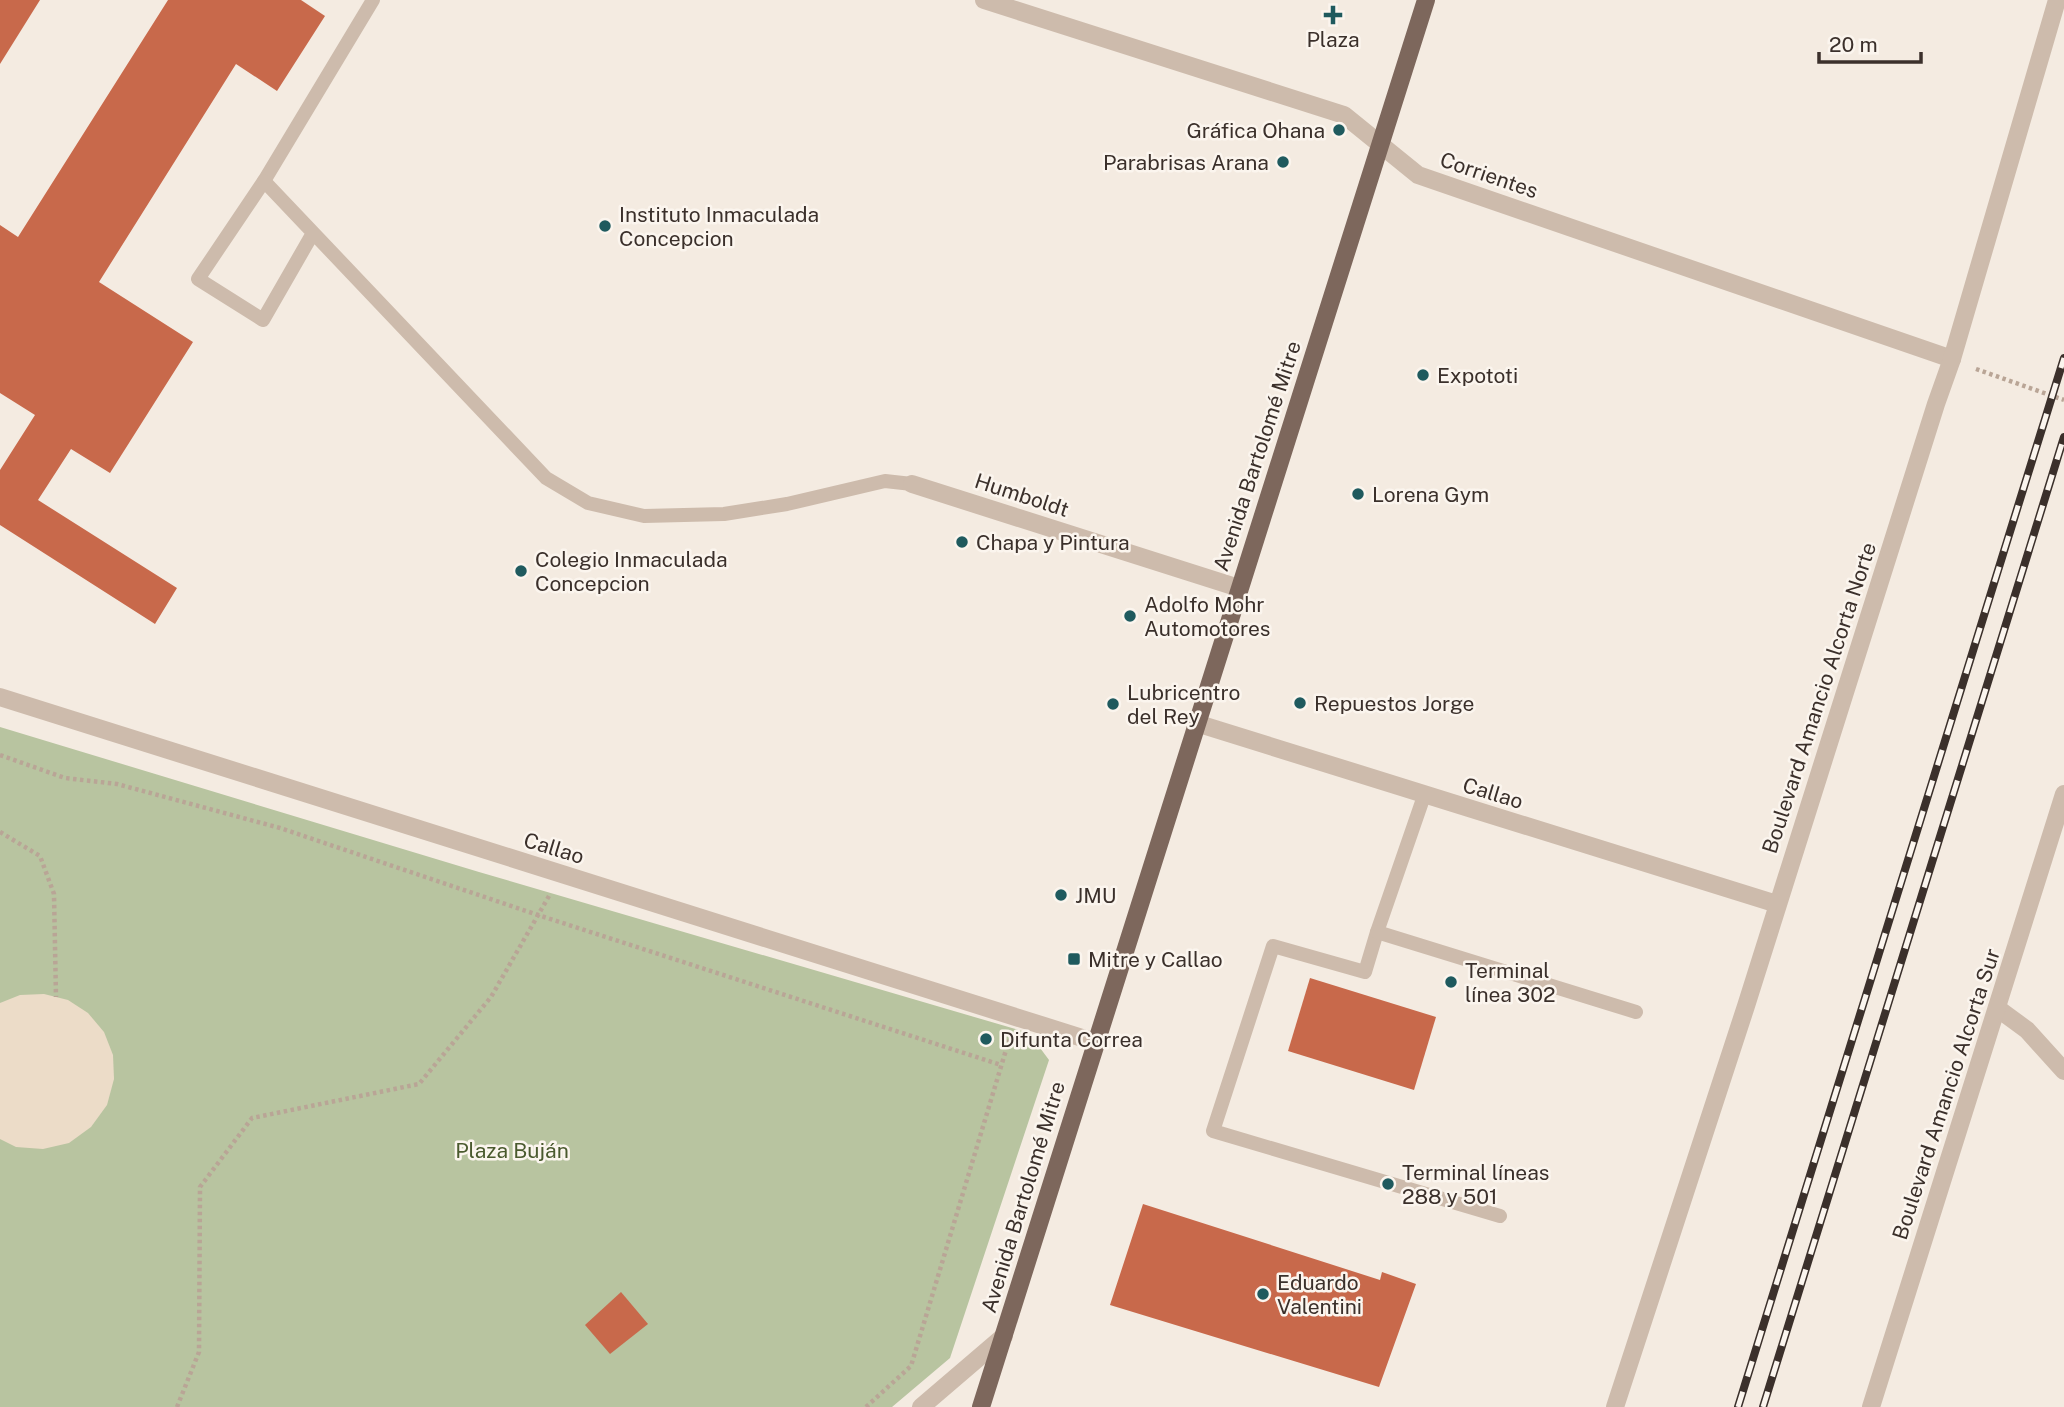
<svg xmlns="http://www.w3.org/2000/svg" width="2064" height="1407" font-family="'Public Sans',sans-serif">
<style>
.green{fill:#b8c4a0}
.plaza{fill:#ecdcc8}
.building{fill:#c8694b}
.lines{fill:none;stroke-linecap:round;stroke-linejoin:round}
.path{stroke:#b9a596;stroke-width:4.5;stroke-dasharray:3.5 3.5;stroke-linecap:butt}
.service{stroke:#cdbbac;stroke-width:14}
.minor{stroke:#cdbbac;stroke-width:18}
.tertiary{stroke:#cdbbac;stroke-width:18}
.primary{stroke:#7d675c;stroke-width:18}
.rail-casing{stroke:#3b302b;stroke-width:8}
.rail{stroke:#fbf5ee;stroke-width:5;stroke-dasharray:16;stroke-linecap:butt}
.poi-dot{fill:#1f5a5e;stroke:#fbf5ee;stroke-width:2.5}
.labels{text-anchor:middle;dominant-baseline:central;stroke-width:5;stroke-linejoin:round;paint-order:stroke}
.poi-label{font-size:21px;fill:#3b302b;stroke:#fbf5ee;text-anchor:start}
.street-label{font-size:21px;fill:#3b302b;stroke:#fbf5ee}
.park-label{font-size:21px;fill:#4a5a2e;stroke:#fbf5ee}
</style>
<rect width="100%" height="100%" fill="#f4ebe1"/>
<!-- green -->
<polygon class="green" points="0,727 479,872 1029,1033 1049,1060 950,1358 892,1407 0,1407"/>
<!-- plaza -->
<polygon class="plaza" points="44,994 68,1000 88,1013 104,1032 113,1055 114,1079 107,1105 91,1127 69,1143 43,1149 16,1147 0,1139 0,1003 20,995"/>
<!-- building -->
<g class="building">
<polygon points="0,0 40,0 0,64"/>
<polygon points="168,0 301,0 325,16 277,91 236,64 99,282 193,342 110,473 71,449 38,500 177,588 155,624 0,525 0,470 35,415 0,393 0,225 18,237"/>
<polygon points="1310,978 1436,1017 1414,1090 1288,1051"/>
<polygon points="1143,1204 1380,1280 1382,1272 1416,1284 1379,1387 1110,1305"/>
<polygon points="621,1292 648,1324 610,1354 585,1325"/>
</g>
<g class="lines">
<!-- path -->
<g class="path">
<polyline points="1976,369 2064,400"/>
<polyline points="0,755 65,778 117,784 280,828 538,915 1001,1065"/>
<polyline points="0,832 40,856 54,894 56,997"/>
<polyline points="177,1407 199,1352 200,1187 252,1118 419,1084 491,997 549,896"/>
<polyline points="866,1407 911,1366 1009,1040"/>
</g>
<!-- service -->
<g class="service">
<polyline points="264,181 373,0"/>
<polyline points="313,233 263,320 198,279 264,181 546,478 588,503 644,516 724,514 787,504 885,481 912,484"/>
<polyline points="1424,796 1377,932 1365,972 1273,946 1213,1131 1500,1216"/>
<polyline points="1377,932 1636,1012"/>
</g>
<!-- minor -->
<g class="minor">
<polyline points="984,0 1344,115 1418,175 1952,359"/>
<polyline points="912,484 1239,588"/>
<polyline points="0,697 1095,1042"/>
<polyline points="1196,723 1777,904"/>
<polyline points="1615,1407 1746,1006 1936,404 1952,359 2057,0"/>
</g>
<!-- tertiary -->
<g class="tertiary">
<polyline points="1997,1008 2027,1030 2064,1071"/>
<polyline points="921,1407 1004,1336"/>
<polyline points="1871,1407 2064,794"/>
</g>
<!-- primary -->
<polyline class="primary" points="981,1407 1426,0"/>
<defs>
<g id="rail">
<polyline points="1738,1407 2064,358"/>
<polyline points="1763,1407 2064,437"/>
</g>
</defs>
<!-- rail casing -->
<use href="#rail" class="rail-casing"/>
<!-- rail -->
<use href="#rail" class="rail"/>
</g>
<!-- markers -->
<g class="poi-dot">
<path d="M1329.5 4.5h7v7h7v7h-7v7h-7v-7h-7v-7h7z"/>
<circle cx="1339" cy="130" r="7"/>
<circle cx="1283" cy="162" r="7"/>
<circle cx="605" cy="226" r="7"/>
<circle cx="1423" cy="375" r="7"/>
<circle cx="1358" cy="494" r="7"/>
<circle cx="962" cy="542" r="7"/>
<circle cx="521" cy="571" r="7"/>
<circle cx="1130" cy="616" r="7"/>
<circle cx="1300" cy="703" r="7"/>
<circle cx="1113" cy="704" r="7"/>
<circle cx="1061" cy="895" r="7"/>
<rect x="1067" y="952" width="14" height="14" rx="3.5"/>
<circle cx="1451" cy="982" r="7"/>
<circle cx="986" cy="1039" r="7"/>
<circle cx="1388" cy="1184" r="7"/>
<circle cx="1263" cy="1294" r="7"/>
</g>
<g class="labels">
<!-- poi labels -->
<g class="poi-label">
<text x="1333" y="39" text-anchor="middle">Plaza</text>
<text x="1325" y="130" text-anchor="end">Gráfica Ohana</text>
<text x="1269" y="162" text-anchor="end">Parabrisas Arana</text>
<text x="619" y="214">Instituto Inmaculada<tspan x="619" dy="24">Concepcion</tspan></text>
<text x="1437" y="375">Expototi</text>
<text x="1372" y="494">Lorena Gym</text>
<text x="976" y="542">Chapa y Pintura</text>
<text x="535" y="559">Colegio Inmaculada<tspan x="535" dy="24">Concepcion</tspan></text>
<text x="1144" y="604">Adolfo Mohr<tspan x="1144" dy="24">Automotores</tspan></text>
<text x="1127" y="692">Lubricentro<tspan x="1127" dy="24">del Rey</tspan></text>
<text x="1314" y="703">Repuestos Jorge</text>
<text x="1075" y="895">JMU</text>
<text x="1088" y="959">Mitre y Callao</text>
<text x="1465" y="970">Terminal<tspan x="1465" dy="24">línea 302</tspan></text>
<text x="1000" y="1039">Difunta Correa</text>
<text x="1402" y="1172">Terminal líneas<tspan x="1402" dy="24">288 y 501</tspan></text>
<text x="1277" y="1282">Eduardo<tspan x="1277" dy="24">Valentini</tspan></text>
</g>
<!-- street labels -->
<g class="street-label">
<text transform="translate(1489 175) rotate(19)">Corrientes</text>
<text transform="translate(1257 456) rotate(-72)">Avenida Bartolomé Mitre</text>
<text transform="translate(1022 495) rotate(18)">Humboldt</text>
<text transform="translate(1819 698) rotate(-72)">Boulevard Amancio Alcorta Norte</text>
<text transform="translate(1493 793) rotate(17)">Callao</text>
<text transform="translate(554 848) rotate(17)">Callao</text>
<text transform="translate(1946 1094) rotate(-72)">Boulevard Amancio Alcorta Sur</text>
<text transform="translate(1023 1197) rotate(-73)">Avenida Bartolomé Mitre</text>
</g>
<!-- park labels -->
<g class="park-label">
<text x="512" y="1150">Plaza Buján</text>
</g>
</g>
<!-- scale -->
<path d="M1819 52v10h102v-10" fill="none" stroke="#3b302b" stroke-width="3.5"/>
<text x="1829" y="52" font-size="21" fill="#3b302b" stroke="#fbf5ee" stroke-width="5" paint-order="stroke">20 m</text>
</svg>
